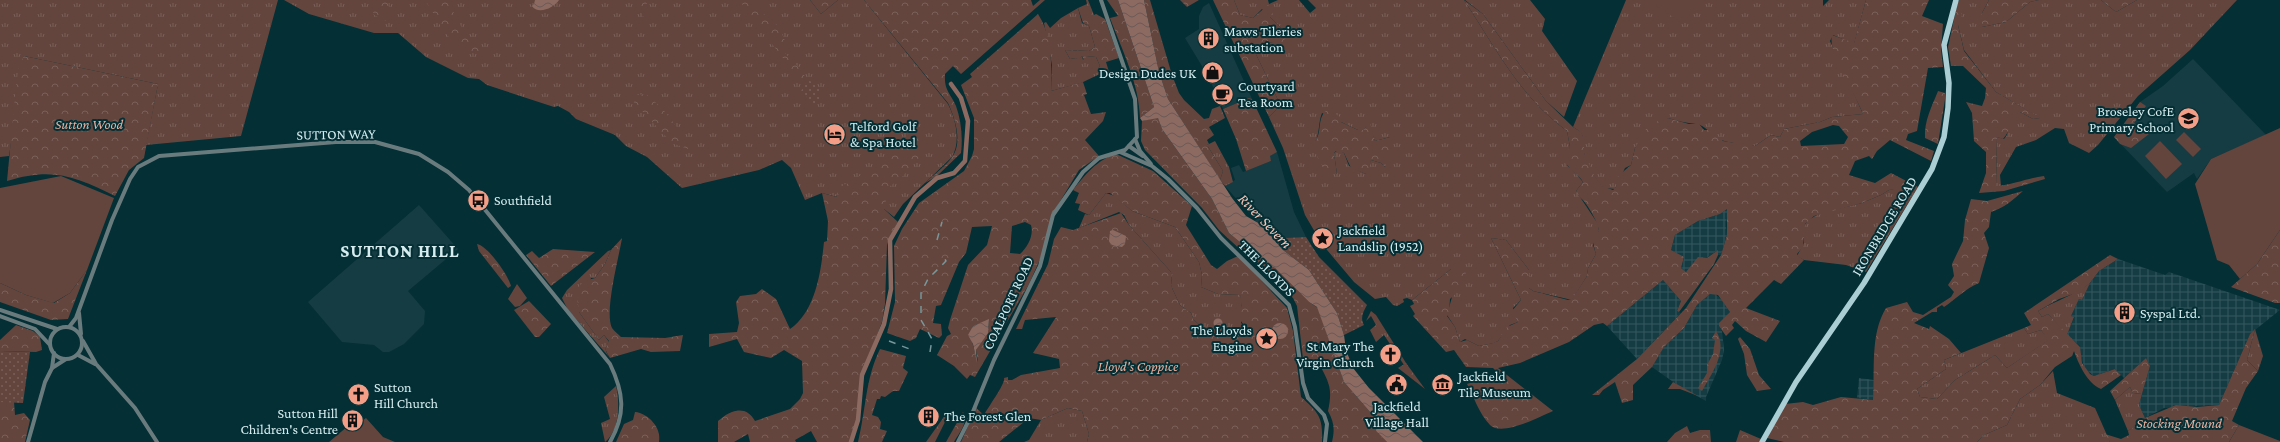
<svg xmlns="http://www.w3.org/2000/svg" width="2280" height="442" font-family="'Crimson Pro',serif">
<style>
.built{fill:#153c43}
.industrial{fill:url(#industrial-grid)}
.grass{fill:url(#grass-tufts);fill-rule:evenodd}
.forest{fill:url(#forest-crowns);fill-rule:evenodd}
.park{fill:#63453d}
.garden{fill:url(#garden-dots)}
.water{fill:url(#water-waves)}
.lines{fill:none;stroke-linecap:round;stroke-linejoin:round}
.canal{stroke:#8c6a61;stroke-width:4.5}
.minor{stroke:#6a7b7e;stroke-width:4}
.major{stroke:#abced4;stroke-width:5.5}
.rail{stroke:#77979b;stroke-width:1.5;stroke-dasharray:7 7;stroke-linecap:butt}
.labels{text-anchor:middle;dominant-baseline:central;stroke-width:4;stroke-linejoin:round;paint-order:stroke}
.poi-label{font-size:14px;fill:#d6ecef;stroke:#032f35;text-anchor:start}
.park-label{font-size:14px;font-style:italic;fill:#ecb09f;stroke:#032f35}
.street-label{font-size:14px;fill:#d6ecef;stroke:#032f35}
.water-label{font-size:15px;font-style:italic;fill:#f8c7b9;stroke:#032f35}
.district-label{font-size:18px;font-weight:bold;letter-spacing:1px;fill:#d6ecef;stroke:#032f35}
</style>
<defs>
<pattern id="industrial-grid" width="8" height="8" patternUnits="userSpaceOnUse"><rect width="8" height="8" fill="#153c43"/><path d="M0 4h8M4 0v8" fill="none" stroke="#36585e"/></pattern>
<pattern id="grass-tufts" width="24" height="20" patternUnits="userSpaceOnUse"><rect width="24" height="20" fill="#63453d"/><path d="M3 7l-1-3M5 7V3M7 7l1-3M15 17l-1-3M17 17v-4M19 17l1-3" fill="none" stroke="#796059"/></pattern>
<pattern id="forest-crowns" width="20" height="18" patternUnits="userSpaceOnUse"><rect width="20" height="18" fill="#63453d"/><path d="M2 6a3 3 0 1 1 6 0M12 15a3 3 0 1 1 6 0" fill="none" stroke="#796059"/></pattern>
<pattern id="garden-dots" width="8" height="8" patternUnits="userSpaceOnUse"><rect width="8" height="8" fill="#63453d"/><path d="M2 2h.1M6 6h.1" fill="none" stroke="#796059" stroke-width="1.8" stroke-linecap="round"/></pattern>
<pattern id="water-waves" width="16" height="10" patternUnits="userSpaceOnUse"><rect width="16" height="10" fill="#8c6a61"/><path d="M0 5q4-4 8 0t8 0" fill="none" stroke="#6a5a56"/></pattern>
</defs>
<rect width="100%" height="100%" fill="#032f35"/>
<!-- built -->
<g class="built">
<polygon points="1209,3 1252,99 1249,98 1223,109 1208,76 1185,38 1199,29 1199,16 1203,7"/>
<polygon points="2193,59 2266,135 2211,159 2197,179 2194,173 2167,192 2114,137 2140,102 2163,86"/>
<polygon points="1277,152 1294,212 1306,237 1283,238 1262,228 1225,186 1235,180 1231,168 1239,165 1243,172 1271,161 1269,156"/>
<polygon points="419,205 458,249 408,291 425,311 424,324 404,344 389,352 383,352 374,345 342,342 308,302"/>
</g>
<!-- industrial -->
<g class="industrial">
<polygon points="1728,208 1726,225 1727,235 1721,255 1718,255 1718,250 1686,272 1681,268 1684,258 1671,250 1675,235 1698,221 1720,214"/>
<polygon points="2118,259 2165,275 2169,272 2280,310 2250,334 2219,405 2164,408 2145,418 2139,405 2150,366 2146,358 2124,378 2115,369 2094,376 2085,369 2080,355 2080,346 2067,335 2074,318 2071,316 2079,299 2082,300 2090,283 2099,271"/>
<polygon points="1663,280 1681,301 1677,311 1681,313 1637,359 1607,326"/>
<polygon points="1714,293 1722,300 1730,312 1719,326 1722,331 1724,350 1722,360 1706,397 1706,401 1679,386 1652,367 1664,347 1684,328 1697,305 1710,294"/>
<polygon points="1859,378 1874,380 1873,400 1857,398"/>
</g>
<!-- grass -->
<g class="grass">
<polygon points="0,0 278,0 241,136 146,145 158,84 24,56 9,156 0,157"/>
<path d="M284 0H810L821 14 838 0H864L948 104C956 120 961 141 952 157L903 204 894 217 884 209 822 193 805 200 791 168 782 160 759 170 682 188 647 157 626 146 615 135 576 119 569 112 558 106 554 107 487 85 479 79 468 78 426 57 398 33H374L309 14Z"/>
<path d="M1234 0H1268L1269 4 1278 0H1299L1310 13 1316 8 1308 0H1464C1495 47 1520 97 1567 131L1570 147 1567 166 1571 168 1583 182 1576 191 1598 224 1599 231 1593 245 1596 254 1588 268 1587 276 1572 300 1533 291 1529 288V270L1506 240 1491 238 1521 300 1513 308 1518 322 1510 325 1498 341 1494 343 1479 346 1465 339 1460 342 1455 327 1447 315 1452 297 1451 269 1412 300 1407 298 1403 299 1404 302 1397 306 1393 305 1386 297 1375 299 1354 282 1322 244 1305 215 1283 148 1269 117 1276 110 1279 102 1252 46 1273 42 1288 35 1262 9 1253 18 1240 15ZM1322 113 1358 130H1363L1369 125 1375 141 1390 137 1385 167 1381 163 1371 160 1366 174 1349 166 1344 153 1338 150 1334 153 1337 174 1321 162 1315 142C1320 133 1318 123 1322 113Z"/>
<polygon points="1465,0 1530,0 1545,19 1542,31 1577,81 1564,117 1546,101 1483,14"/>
<path d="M1626 0H1823V6L1829 0H1866L1854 44 1833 35 1830 41 1863 114 1832 117 1820 122 1784 129 1780 137 1771 135 1755 146C1745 144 1729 143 1721 140 1713 136 1705 125 1696 124 1686 123 1677 121 1668 118L1635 148 1631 165 1625 168 1615 189 1604 188C1596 181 1586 163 1584 153 1582 139 1587 135 1573 127Z"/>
<polygon points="1959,0 1989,0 1982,13 1982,27 2006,22 2030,2 2039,0 2101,0 2116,12 2137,0 2237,0 2190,50 2138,96 2098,145 2089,153 2069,143 2064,129 2055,128 2036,140 2016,147 2000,175 2001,186 1996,187 1997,137 2004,139 2007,135 2009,122 2020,112 2033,119 2040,118 1996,92 1964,50 1958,25 1957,5"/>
<polygon points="1078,8 1082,23 1089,26 1095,47 1089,51 1065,50 1070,59 1076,58 1079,59 1082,56 1083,60 1086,56 1096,57 1100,66 1098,69 1102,73 1081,83 1051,91 1052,65 1044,23 1046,22 1050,28 1061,18"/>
<polygon points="1215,141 1229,167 1233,182 1225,186 1220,180 1223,171 1207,145"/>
<polygon points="1910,186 1918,187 1866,272 1846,265 1804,260 1797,256 1804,243 1803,228 1808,220 1821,213 1862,203 1881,195 1889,190"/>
<polygon points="1106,193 1115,196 1132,211 1175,227 1199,262 1202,275 1201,287 1218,294 1240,295 1242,301 1241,323 1249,332 1241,337 1215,328 1204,329 1194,320 1191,313 1180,305 1172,288 1171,272 1129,225 1124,215 1119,212 1079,228 1085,214 1089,215"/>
<path d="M611 250 605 264 595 278H591L579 312 599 340 604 335 609 342C604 348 605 351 610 358L568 310 562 298 567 290 608 251Z"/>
<path d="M2090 283 2082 300 2079 299 2071 316 2074 317 2067 335 2048 314 2042 317 2038 311C2055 301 2075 295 2090 283Z"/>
<polygon points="1371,311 1376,315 1406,363 1404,365 1384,335 1376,342 1370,330 1376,325 1371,316 1366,321"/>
<polygon points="2024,328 2028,334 2041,330 2049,340 2007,368 1995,355 1955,380 1937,399 1920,397 1917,389 1946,369 1944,360"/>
<polygon points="2255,329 2263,356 2258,371 2247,360"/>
<polygon points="2053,371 2057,393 2095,408 2110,442 1977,442 1984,435 2007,425 2020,399 2040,385"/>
<path d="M616 386C620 402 620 431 605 442L601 423 610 419 604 397Z"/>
<polygon points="2130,387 2133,393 2142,394 2139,405 2145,418 2128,431 2115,400"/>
<polygon points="1068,408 1082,411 1089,434 1087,442 1024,442 1029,440 1041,420"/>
</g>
<!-- forest -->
<g class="forest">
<polygon points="370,0 388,0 390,17 386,21 374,15"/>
<polygon points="425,0 447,0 464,32 483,49 475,54 456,46 444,31"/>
<polygon points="641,0 648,0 645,8 646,15 643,17 639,6"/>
<polygon points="739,0 753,0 768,20 775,23 782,34 786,43 785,53 803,72 806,80 800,81"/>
<polygon points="810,0 838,0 821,14"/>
<path d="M864 0H1031L1033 6 1040 0H1045L961 74 953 66 945 74C944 91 950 92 956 106 961 120 963 137 961 153L937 176 925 183C933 175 945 167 952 157 963 143 955 118 948 103Z"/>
<polygon points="1086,0 1088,0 1094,15 1096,14 1105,19 1119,58 1106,62 1110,75 1108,71 1102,73 1098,69 1100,66 1096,57 1086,56 1085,62 1082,56 1079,60 1076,58 1070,59 1065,50 1089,51 1095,47 1089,26 1083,23 1078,8 1087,4"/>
<path d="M1107 0H1118L1154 107 1140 118C1139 83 1122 50 1110 18L1118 16Z"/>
<polygon points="1144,0 1150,0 1172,75 1179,93 1184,100 1204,119 1209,118 1212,109 1220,106 1225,118 1209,127 1214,135 1207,140 1209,144 1207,145 1223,171 1220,180 1168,99 1159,72"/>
<polygon points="1180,0 1199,0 1187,7"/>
<polygon points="1213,0 1234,0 1240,15 1253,18 1269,4 1273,15 1270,17 1288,35 1278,48 1273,42 1252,46 1279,102 1276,110 1269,117"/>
<path d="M1464 0 1483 14 1546 101 1573 127 1581 132 1584 139V153L1594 175 1602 186 1613 190 1616 187 1618 176 1631 165 1635 148 1649 124 1668 118 1689 124H1699L1704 130H1711L1723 141 1735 143 1742 142 1755 146 1771 135 1780 137 1784 129 1820 122 1832 117 1863 114C1856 95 1827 52 1832 35L1854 43 1866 0H1929L1922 16 1943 24 1941 49 1943 67 1928 68 1917 131 1908 134 1906 140 1934 151 1931 161 1890 140 1877 151 1872 159 1869 156 1855 161 1849 175 1875 183 1891 173 1918 187 1889 190 1881 195 1862 203 1814 216 1805 224 1803 247 1797 254 1798 256 1804 260 1781 284 1774 280 1746 308 1780 321 1766 342 1746 331 1735 321 1732 325 1734 328 1726 336 1719 326V323L1730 312 1718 295 1710 294 1697 305 1684 328 1664 347 1652 367 1633 385V400L1622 403 1615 382 1603 390 1599 395H1592L1637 359 1686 308 1721 255 1727 235V209L1720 214 1698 221 1675 235 1671 250 1684 257 1681 268 1686 272 1698 257 1707 258 1718 250V255L1714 264 1679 312 1677 311 1681 301 1663 280 1607 326 1603 323 1594 325 1569 342 1520 363 1498 368 1553 411C1539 417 1502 437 1490 425 1479 414 1474 397 1467 384L1499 374 1493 368 1466 367 1454 350 1446 352 1413 316 1415 314 1410 306 1414 304 1412 300 1451 269 1464 266C1470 281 1459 291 1450 299L1449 313 1447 316 1455 327 1460 342 1467 340 1479 346 1493 343 1498 341 1507 327 1518 322 1512 311 1521 300 1491 238 1506 240 1529 270V288L1533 291 1568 300 1572 299 1587 276 1588 268 1596 254C1593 245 1592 239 1599 231 1598 223 1591 211 1586 204 1583 199 1578 197 1576 191L1583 182 1581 179 1563 161 1570 147 1567 131C1520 97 1495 47 1464 0ZM1833 125 1839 126 1848 137 1844 144 1801 146 1800 141 1812 132Z"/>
<polygon points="1989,0 2039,0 2030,2 2006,22 1982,27 1982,13"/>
<polygon points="2101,0 2137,0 2116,12"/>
<path d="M1957 5 1962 15 1958 25 1964 51 1996 92 2041 118 2033 119 2020 112V115C2003 124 2014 127 2003 139L1997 137 1996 186C2013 185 2028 178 2044 176L2045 179 2004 191 1979 193 1986 173V152L1974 141 1972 113 1966 102 1982 106 1985 98 1986 88 1963 66H1951L1948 47Z"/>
<path d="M1038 14C1052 35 1052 66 1051 91L1083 82 1087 94 1084 95 1091 114 1106 112 1103 121 1085 140 1099 156 1079 170 1053 213 1041 257 1029 284 975 377 970 375 967 379 954 366 937 355 947 336 951 334 948 328 950 320 968 265 987 245 992 226 972 227 966 253 959 262 941 305 936 306 933 323 941 324 942 335 939 338 920 329 916 338 910 341 887 333 895 302 894 246 902 229 919 203 964 171 972 156 974 149V118L961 85 972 77 970 74ZM1025 222 1031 225C1034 235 1028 247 1020 254L1010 253 1012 226ZM989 320 988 330 976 350 978 362C974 352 974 344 969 335L973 326Z"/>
<path d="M24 56 158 84 144 158 129 170 115 196C75 176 52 167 7 181L16 86 19 66Z"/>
<path d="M1938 91 1945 93V99L1938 144 1925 138C1924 121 1932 106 1938 91Z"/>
<polygon points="646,94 662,108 696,152 672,143 628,96"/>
<polygon points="1249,98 1252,99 1277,152 1270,156 1271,161 1246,171 1236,139 1223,109"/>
<polygon points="2140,102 2146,106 2134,123 2149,134 2131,148 2120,144 2114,137"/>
<path d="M1328 109 1340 117 1341 122 1358 130H1363L1370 123 1375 141 1390 137V156L1385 167 1381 163 1371 160 1369 173 1366 174 1351 168 1344 153 1336 151 1334 153 1337 174C1320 168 1318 160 1313 143 1324 134 1315 118 1328 109Z"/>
<path d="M1158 117 1162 129 1212 199 1229 233 1266 264 1275 268 1309 302 1318 308 1344 382 1377 420 1376 431 1387 442H1332C1335 429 1334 422 1328 411 1333 388 1329 382 1318 362L1304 368 1297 306 1293 298 1219 230 1202 208 1145 150 1141 141 1142 121Z"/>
<path d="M910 129 921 132 924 139 919 158 902 177 889 187 884 209 898 222 890 236 887 245 885 304 882 322 860 379 861 398 857 421 850 442H817L811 431 795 440 796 442H750L748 434 734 442H718V421C730 410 746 404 755 421L790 409 800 399 803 393 802 361 784 350 771 358 744 352 737 339 709 347V334L737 332 739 323 736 302 740 296 756 294 762 289 776 299 790 329C816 311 821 271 824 242L827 241 828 221 822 193 837 197 838 186 850 183 902 145Z"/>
<path d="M1116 154 1153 171 1192 206 1186 225 1211 265 1217 269 1227 261 1238 256 1287 308 1293 331 1301 397C1319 413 1323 417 1322 442H1087L1089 434 1082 411 1068 408 1041 420 1029 418 999 442H961L976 408 984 415C988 407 1006 383 1004 378L1008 377V380H1012L1021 375 1060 368 1059 359 1033 353 1056 317 1025 320 1022 329H1016L1048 264 1054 239 1061 227 1073 230 1121 213 1129 225 1171 272 1172 288 1180 305 1191 313 1194 320 1204 329 1220 327 1239 337 1249 332 1235 313 1242 306 1240 295 1218 294 1201 287 1202 275 1199 262 1175 227 1132 211 1110 193H1106L1089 215 1078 210 1080 204 1075 203 1079 193 1073 190C1085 175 1098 159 1116 154Z"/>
<path d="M2023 191C2013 200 2004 208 1991 212L1989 227 1984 233 1989 248 1979 283C1966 288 1956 299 1944 307L1942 305 1937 308V312H1932L1914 323 1929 329 1930 326 1949 339 1961 353 1944 360 1946 369 1917 389 1920 397 1937 399 1955 380 1995 355 2007 368 2048 340 2041 330 2028 334 2024 328 2031 325 2024 313 2110 255 2118 259 2099 271 2090 283 2079 292 2059 299 2038 311 2042 317 2048 314 2080 347 2082 363 2090 374 2094 376 2115 369 2121 375 2101 389C2087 383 2079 365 2074 351L2072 356 2055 367 2040 385 2020 399 2007 425 1984 435 1977 442H1784L1767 438 1785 404 1803 402 1813 405 1841 397 1873 400C1875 369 1870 334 1886 308L1907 302 1913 312 1923 315 1951 297 1954 292 1948 285 1954 276 1952 264 1963 241 1965 220 1971 199 1987 201Z"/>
<polygon points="2280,230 2280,303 2275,303 2231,287 2257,264"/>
<path d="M622 238C619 257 604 312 612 328 614 331 618 334 621 337L665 338 683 335 680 351 651 352 641 349 610 358C605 350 604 349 609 341L604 335 599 340 579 312 576 290 584 281 595 278 605 264 611 250Z"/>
<path d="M477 244C488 246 508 275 511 286L508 288 479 251Z"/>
<polygon points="553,249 595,252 551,286 526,255 532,251 539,258"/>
<polygon points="87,270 68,319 51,320 0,302 0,283 26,295 54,303 70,293"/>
<polygon points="529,301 551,324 539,337 535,337 514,310"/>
<polygon points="16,325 33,331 40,337 42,350 36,352 0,351 0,340"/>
<polygon points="2255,329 2247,360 2258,371 2246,388 2232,421 2239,425 2229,442 2110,442 2105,434 2121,439 2129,435 2128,431 2145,418 2176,405 2197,407 2219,405 2250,334"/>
<path d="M1716 331C1729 350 1711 375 1702 391L1698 388 1707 373V365L1713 354 1715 340 1712 338Z"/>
<polygon points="1740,337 1750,349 1759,375 1771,389 1757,391 1747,375 1744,354 1738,339"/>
<path d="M880 349 906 356 903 368 908 372 899 391H893L885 397 881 396 880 399H877L872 415 878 417 881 422 880 429 887 431 882 442H858C866 410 865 380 880 349Z"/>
<polygon points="2146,358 2150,366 2142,394 2133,393 2130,387 2115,400 2110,391"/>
<polygon points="1406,363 1425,389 1398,368"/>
<polygon points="1673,382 1698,396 1680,389 1668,389"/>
<polygon points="0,402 14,402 15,415 24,413 30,420 25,442 0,442"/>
<path d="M635 412C648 413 662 428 659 442H616L624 424 633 420Z"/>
<path d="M963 412C969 422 959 433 954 442H946Z"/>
<polygon points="946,414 947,418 935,442 926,442"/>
<polygon points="1687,426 1690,433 1700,430 1710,430 1711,442 1667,442 1675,433"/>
<polygon points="1740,430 1761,439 1759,442 1736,442"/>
</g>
<!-- park -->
<g class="park">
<polygon points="1654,0 1682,0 1694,8 1683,24 1652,3"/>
<polygon points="2280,128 2280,230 2257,264 2240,279 2229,265 2217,260 2195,184 2211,159"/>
<polygon points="2184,132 2201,149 2193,157 2176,140"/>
<polygon points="2160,141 2182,164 2166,179 2145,156"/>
<polygon points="61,176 114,198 87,270 70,293 53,303 26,295 0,283 0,188"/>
<polygon points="517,284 527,298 520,306 515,307 508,299"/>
<polygon points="366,418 383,437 395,442 329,442 348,426 353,428"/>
<polygon points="2239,425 2280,441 2280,442 2229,442"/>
</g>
<!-- garden -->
<g class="garden">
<polygon points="809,80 820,90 816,95 820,98 814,105 801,91"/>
<path d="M1262 228 1283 238 1306 237 1319 257 1367 305C1363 312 1360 318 1364 325L1344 335 1337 313 1309 270 1283 250Z"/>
<polygon points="0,351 30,352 23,403 0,402"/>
</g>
<!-- water -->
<g class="water">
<path d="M535 0H559C554 8 538 15 532 6L534 4Z"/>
<polygon points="1118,0 1144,0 1159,72 1168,99 1232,198 1246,216 1260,224 1283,250 1309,270 1337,313 1344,335 1346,350 1353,368 1369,388 1423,442 1387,442 1376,431 1377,420 1344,382 1317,307 1309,302 1275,268 1266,264 1229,233 1212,199 1162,129 1158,118 1142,121 1140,118 1154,107"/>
<polygon points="1113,230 1126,236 1125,244 1122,247 1111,245 1109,241 1110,231"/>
<circle cx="1218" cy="323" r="4.5"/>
<polygon points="989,319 988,333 976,350 977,363 973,344 968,335 973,326"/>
<circle cx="1280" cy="331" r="8"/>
</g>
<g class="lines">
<!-- canal -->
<polyline class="canal" points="851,442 858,420 862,375 884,324 891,289 890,240 915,197 937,178 954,173 965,161 968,121 961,98 951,84"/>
<!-- minor -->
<g class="minor">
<polyline points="1135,139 1140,151 1151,164"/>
<polyline points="1129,146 1143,156"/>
<polyline points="1120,152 1152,166 1168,179 1197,208 1221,238 1289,305 1295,327 1303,383 1308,398 1324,415 1327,424 1325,442"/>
<polyline points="0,310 57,329"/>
<polyline points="79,313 81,334"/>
<polyline points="0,316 35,329 50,345"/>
<circle cx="66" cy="343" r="16"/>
<path d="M69 327 76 318 112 220 130 179 138 167 159 156 336 142H375L419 154 448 172 469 190 610 364C624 393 626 414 610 442"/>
<polyline points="83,341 96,364 135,408 157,442"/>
<polyline points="78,355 95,364"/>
<polyline points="52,368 66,359"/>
<polyline points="28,442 45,382 52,368 54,353"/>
<polyline points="958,442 972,414 994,360 1040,266 1053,215 1083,172 1099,158 1125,150 1137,137 1135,99 1101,0"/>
</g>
<!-- major -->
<polyline class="major" points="1762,442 1796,382 1864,283 1932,169 1944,137 1948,108 1949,83 1944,45 1956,0"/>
<!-- rail -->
<g class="rail">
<polyline points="937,240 942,222"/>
<polyline points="889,341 912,350"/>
<polyline points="930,352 932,339 921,320 921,293 928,279 946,261 943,256"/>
</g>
</g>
<!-- icons -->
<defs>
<symbol id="building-disc" viewBox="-11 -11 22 22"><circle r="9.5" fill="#f49e87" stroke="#032f35"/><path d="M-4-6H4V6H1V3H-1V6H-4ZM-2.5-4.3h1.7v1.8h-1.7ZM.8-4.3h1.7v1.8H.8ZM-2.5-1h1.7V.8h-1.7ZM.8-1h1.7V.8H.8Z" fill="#111"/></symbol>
<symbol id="shop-disc" viewBox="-11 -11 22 22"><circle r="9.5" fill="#f49e87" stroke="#032f35"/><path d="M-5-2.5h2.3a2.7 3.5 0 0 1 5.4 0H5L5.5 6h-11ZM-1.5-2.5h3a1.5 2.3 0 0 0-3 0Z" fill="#111"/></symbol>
<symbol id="cafe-disc" viewBox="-11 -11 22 22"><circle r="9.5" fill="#f49e87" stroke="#032f35"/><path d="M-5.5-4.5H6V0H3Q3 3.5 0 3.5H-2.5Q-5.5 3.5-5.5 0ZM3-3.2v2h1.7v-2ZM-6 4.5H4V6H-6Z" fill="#111"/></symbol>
<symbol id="school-disc" viewBox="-11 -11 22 22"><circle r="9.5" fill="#f49e87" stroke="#032f35"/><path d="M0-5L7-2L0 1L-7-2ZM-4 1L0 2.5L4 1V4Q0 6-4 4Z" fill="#111"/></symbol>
<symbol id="hotel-disc" viewBox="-11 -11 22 22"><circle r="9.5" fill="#f49e87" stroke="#032f35"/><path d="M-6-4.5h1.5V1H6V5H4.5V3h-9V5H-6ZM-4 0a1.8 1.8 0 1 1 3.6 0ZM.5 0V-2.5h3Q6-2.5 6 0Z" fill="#111"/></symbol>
<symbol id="bus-disc" viewBox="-11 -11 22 22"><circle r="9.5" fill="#f49e87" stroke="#032f35"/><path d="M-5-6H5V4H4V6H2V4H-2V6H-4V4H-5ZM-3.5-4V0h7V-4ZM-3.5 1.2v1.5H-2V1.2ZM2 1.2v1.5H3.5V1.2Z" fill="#111"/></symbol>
<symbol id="sight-disc" viewBox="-11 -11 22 22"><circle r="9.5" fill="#f49e87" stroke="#032f35"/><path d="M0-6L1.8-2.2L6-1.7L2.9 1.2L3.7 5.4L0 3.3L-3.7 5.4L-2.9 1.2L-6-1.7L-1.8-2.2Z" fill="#111"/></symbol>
<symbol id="church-disc" viewBox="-11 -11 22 22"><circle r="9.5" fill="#f49e87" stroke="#032f35"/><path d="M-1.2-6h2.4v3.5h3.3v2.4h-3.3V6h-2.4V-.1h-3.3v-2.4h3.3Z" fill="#111"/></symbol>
<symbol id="civic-disc" viewBox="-11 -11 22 22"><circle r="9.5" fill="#f49e87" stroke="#032f35"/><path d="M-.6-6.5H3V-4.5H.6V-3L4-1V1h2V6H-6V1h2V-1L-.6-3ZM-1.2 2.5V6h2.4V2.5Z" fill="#111"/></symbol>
<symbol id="museum-disc" viewBox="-11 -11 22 22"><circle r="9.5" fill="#f49e87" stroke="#032f35"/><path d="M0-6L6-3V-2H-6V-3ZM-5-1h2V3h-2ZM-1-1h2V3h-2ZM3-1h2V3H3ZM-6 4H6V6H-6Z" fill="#111"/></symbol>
</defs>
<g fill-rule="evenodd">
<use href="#building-disc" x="1196" y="26" width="25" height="25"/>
<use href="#shop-disc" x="1200" y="60" width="25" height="25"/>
<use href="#cafe-disc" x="1210" y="82" width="25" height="25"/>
<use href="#school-disc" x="2176" y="106" width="25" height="25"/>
<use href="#hotel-disc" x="822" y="122" width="25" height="25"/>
<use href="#bus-disc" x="466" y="188" width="25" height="25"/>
<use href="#sight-disc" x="1310" y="226" width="25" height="25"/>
<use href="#building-disc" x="2112" y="300" width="25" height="25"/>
<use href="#sight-disc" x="1254" y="326" width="25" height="25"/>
<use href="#church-disc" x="1378" y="342" width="25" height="25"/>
<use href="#civic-disc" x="1384" y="372" width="25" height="25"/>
<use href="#museum-disc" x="1430" y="372" width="25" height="25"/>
<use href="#church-disc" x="346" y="382" width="25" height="25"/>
<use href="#building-disc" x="916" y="404" width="25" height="25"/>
<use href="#building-disc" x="340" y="408" width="25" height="25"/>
</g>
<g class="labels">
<!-- poi labels -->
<g class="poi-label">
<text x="1224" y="31">Maws Tileries<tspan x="1224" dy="16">substation</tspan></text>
<text x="1196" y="73" text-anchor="end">Design Dudes UK</text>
<text x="1238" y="86">Courtyard<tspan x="1238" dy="16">Tea Room</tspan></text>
<text x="2174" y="111" text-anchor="end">Broseley CofE<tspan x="2174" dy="16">Primary School</tspan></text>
<text x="850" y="126">Telford Golf<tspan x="850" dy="16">&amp; Spa Hotel</tspan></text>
<text x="494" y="200">Southfield</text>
<text x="1338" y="230">Jackfield<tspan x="1338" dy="16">Landslip (1952)</tspan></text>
<text x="2140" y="313">Syspal Ltd.</text>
<text x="1252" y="330" text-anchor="end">The Lloyds<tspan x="1252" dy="16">Engine</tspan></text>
<text x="1374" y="346" text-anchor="end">St Mary The<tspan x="1374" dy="16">Virgin Church</tspan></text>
<text x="1458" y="376">Jackfield<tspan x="1458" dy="16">Tile Museum</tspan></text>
<text x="374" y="387">Sutton<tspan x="374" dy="16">Hill Church</tspan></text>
<text x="1397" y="406" text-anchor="middle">Jackfield<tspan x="1397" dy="16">Village Hall</tspan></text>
<text x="338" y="413" text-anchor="end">Sutton Hill<tspan x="338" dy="16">Children's Centre</tspan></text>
<text x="944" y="416">The Forest Glen</text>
</g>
<!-- park labels -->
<g class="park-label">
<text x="89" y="124">Sutton Wood</text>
<text x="1138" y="366">Lloyd's Coppice</text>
<text x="2179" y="423">Stocking Mound</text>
</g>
<!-- street labels -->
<g class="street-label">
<text transform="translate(336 134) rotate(-1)">SUTTON WAY</text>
<text transform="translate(1884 226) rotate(-59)">IRONBRIDGE ROAD</text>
<text transform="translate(1267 268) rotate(45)">THE LLOYDS</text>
<text transform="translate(1008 303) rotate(-65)">COALPORT ROAD</text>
</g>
<!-- water labels -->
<g class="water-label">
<text transform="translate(1265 221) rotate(46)">River Severn</text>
</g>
<!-- district labels -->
<g class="district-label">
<text x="400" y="251">SUTTON HILL</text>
</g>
</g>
</svg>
